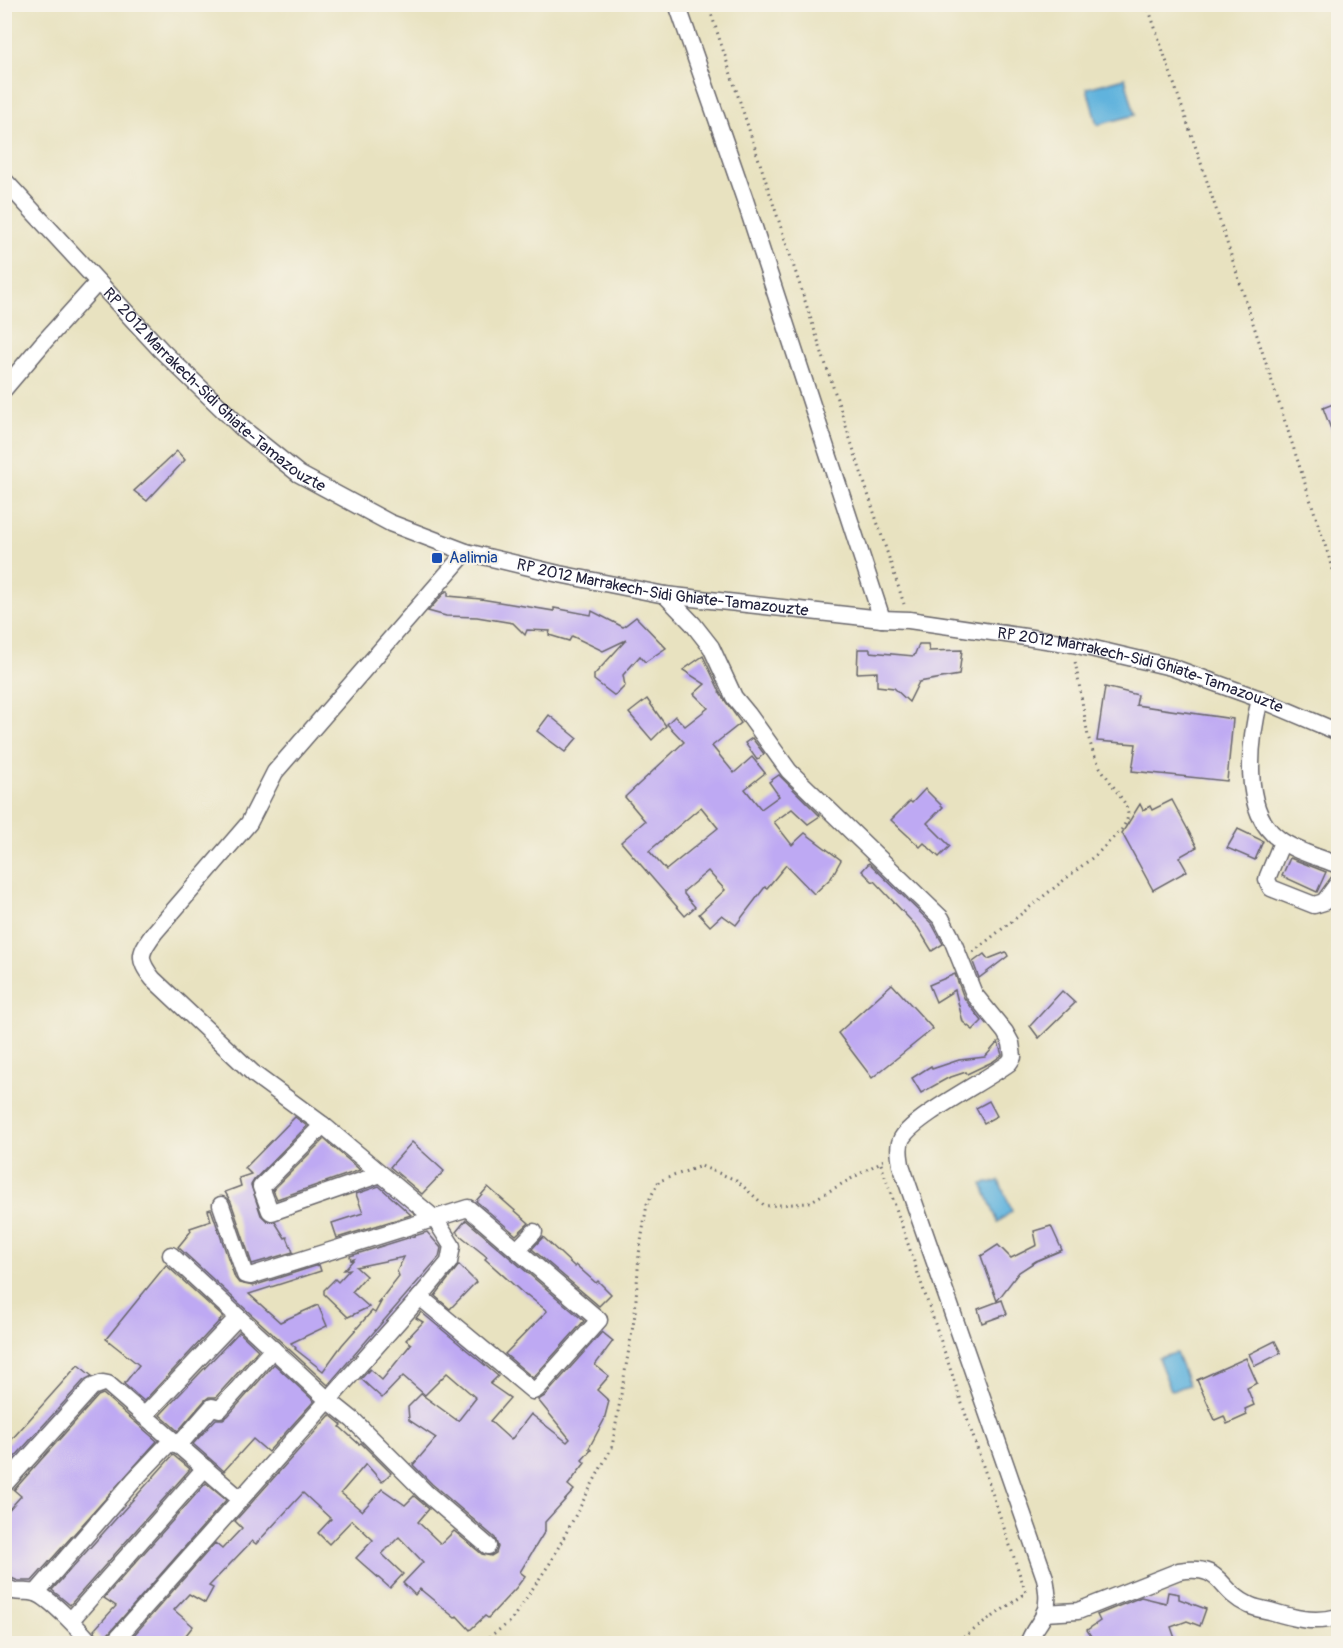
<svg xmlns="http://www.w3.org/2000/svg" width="1343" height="1648" font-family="Pangolin,sans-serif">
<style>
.water{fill:#61b3dd;stroke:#426a8c;stroke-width:1.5}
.building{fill:#bea9f3;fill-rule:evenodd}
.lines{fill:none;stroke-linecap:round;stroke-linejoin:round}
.minor-casing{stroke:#67656a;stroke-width:19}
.path{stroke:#67656a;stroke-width:3;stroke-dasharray:1.5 4.5;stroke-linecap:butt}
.minor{stroke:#fff;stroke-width:16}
.transit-dot{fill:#1a4fb4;stroke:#f7f3e8;stroke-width:2}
.labels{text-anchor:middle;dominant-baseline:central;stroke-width:4.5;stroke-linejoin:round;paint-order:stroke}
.street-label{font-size:16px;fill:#22223b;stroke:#f7f3e8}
.transit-label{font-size:16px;fill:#164399;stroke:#f7f3e8;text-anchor:start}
</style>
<rect width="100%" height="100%" fill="#f7f3e8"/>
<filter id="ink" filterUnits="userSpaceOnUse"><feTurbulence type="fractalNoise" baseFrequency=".0167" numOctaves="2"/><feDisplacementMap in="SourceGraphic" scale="12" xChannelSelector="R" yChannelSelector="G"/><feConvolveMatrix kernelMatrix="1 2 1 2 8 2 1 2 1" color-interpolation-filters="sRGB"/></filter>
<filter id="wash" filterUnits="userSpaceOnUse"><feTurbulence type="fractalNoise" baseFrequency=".008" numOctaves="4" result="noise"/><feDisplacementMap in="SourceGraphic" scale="24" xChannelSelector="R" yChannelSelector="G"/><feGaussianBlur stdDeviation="1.35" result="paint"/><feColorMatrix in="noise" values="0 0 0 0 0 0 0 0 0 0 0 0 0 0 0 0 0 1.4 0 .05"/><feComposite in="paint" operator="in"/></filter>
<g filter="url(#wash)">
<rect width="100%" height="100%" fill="#e8e2c0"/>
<!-- water -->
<g class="water">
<polygon points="1125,78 1135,115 1097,125 1087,88"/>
<polygon points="999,1181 1012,1211 998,1222 982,1184"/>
<polygon points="1176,1353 1189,1385 1171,1390 1158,1358"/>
</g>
<g id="blocks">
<!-- building -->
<g class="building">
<polygon points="1338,402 1338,445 1337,445 1323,408"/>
<polygon points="177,451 185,460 147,501 134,491"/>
<polygon points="446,591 448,591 448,596 481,599 554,611 554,608 591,615 592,611 623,627 636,617 666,648 645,662 640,656 623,675 625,686 615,696 594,680 594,675 626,640 603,651 572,636 569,641 549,635 550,631 527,630 525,635 513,623 477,617 446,616 428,611"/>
<polygon points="919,644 928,644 929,651 962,650 959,675 919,682 909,702 894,688 877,686 877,672 857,673 858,649 870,649 870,652 914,656"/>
<path d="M703 656 721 694 719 692 741 723 712 746 734 773 752 757 765 773 745 789 761 809 779 796 769 782 779 775 820 816 808 824 792 809 774 822 792 845 805 833 841 860 831 878 814 894 786 865 767 888 765 887 736 925 722 915 710 926 699 914 725 890 708 871 684 891V894L695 907 685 916 621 842 645 821 625 797 684 742 667 724 675 716 685 726 708 708 694 694 705 684 683 670ZM701 807 718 828 666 870 649 851Z"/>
<polygon points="1105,687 1138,695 1136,705 1233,719 1227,781 1132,771 1136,744 1097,741"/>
<polygon points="647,699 666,726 652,740 629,713"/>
<polygon points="549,715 577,738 565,752 537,731"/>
<polygon points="752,738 764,754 757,760 745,743"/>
<polygon points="925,789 943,807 927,823 950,846 939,857 924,843 920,847 891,820 910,801 912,803"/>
<polygon points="1172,800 1197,847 1179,857 1187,871 1153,890 1122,833 1140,804 1143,810 1150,806 1152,810"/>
<polygon points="1238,829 1263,841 1255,860 1227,848"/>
<polygon points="1290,858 1326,872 1317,892 1282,876"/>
<polygon points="869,863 932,924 943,944 932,951 918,928 874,881 873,882 862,871"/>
<polygon points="1006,952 1008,956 979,978 973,962 984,954 988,959"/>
<polygon points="955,974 964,998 982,1021 973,1030 963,1022 955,990 936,1002 929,985"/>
<polygon points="892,984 933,1029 872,1078 838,1033"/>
<polygon points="1062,991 1075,1003 1039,1038 1030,1026"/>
<polygon points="998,1042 1002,1055 992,1062 967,1074 966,1072 948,1078 921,1093 912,1078 931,1066 932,1069 959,1060 985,1057"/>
<polygon points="989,1101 997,1116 984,1123 976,1108"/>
<polygon points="295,1117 307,1126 254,1180 251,1185 261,1215 267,1221 275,1222 285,1238 287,1237 293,1252 252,1264 231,1202 225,1192 241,1186 239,1178 251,1174 245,1168"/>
<polygon points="324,1139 360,1170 277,1199 273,1190"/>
<polygon points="412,1142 444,1171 422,1194 390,1167"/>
<polygon points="379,1186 411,1215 337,1238 332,1223 363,1213 356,1194"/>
<polygon points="488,1187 529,1223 516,1235 476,1201"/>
<polygon points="211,1209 235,1278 239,1283 253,1286 319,1265 321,1271 249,1294 280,1322 318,1305 327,1326 291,1343 296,1348 295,1349 323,1371 342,1345 372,1311 375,1313 381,1302 378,1303 399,1276 397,1271 404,1257 356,1267 366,1276 352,1292 369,1307 348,1317 324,1294 324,1290 335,1279 338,1282 350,1269 344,1270 354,1259 351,1260 350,1256 427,1232 441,1248 439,1257 328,1385 178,1247 191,1231 190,1228 211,1221 208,1210"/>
<polygon points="466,1220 584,1321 533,1378 505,1354 547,1311 527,1295 526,1296 485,1259 487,1257 456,1232"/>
<polygon points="1051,1226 1062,1250 1036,1261 1019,1272 997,1301 981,1256 998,1245 1011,1258 1037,1245 1034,1231"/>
<polygon points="543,1237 575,1267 576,1265 596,1283 598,1281 611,1294 599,1306 532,1249"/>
<polygon points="166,1265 223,1317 144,1401 124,1384 139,1365 106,1339"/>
<polygon points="459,1265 476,1282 450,1309 435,1296"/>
<polygon points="1002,1300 1007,1314 982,1323 978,1309"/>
<polygon points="421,1312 498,1376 490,1384 510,1398 490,1421 511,1440 531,1414 567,1442 570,1439 538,1400 545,1396 602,1332 613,1341 595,1365 609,1376 597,1390 609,1401 604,1420 589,1448 591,1450 582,1460 585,1463 568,1485 574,1490 545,1522 545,1531 520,1572 525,1576 516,1588 488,1618 485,1616 470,1630 457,1616 455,1618 420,1589 415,1595 403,1583 423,1562 399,1537 382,1554 403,1574 390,1588 356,1558 373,1540 352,1520 329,1544 318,1533 331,1519 303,1493 256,1544 252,1541 209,1586 213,1588 205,1603 189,1594 174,1610 193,1626 179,1644 126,1644 215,1543 222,1549 242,1528 235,1521 330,1415 342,1425 340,1427 359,1444 361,1443 391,1473 382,1482 366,1464 341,1493 362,1511 382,1489 405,1505 414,1496 429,1509 418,1522 441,1544 454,1531 482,1554 491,1556 496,1553 498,1547 495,1538 432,1484 413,1465 436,1438 409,1420 408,1407 421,1394 458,1421 476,1398 447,1373 425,1395 403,1376 382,1398 361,1379 370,1369 382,1380 411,1344 406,1340 423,1322 416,1318"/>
<polygon points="239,1332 258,1350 216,1397 209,1397 205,1400 178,1431 160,1415"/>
<polygon points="1275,1341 1281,1353 1255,1366 1249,1354"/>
<polygon points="1246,1358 1257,1383 1247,1388 1254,1405 1245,1409 1247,1415 1227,1424 1224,1416 1215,1420 1197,1380"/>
<polygon points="274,1364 314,1401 268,1452 253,1439 224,1471 193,1444 216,1419 223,1419 228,1416"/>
<polygon points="78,1365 92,1376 84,1380 4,1469 4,1448"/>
<polygon points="103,1394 157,1441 32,1581 18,1581 7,1576 4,1574 4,1515 21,1496 14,1490 98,1396"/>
<polygon points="173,1455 190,1469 70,1605 52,1590"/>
<polygon points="206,1483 226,1500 102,1641 94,1630 116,1606 104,1598"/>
<polygon points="1168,1592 1179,1594 1179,1599 1206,1609 1200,1626 1187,1621 1171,1627 1177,1644 1096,1644 1087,1630 1100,1621 1097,1615 1141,1597 1166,1603"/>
</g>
</g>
</g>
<g filter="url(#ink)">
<use href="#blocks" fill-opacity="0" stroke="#67656a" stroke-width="1.5"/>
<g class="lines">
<defs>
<g id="minor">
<polyline points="677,4 744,197 882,619"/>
<path id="s1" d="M4 180 161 350 243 429 299 474 390 523 466 552 559 574 665 595 882 619 909 620 1073 644 1171 667 1260 699 1338 732"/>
<polyline points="4,389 43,343 98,282"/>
<path d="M665 595 693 624 711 647 734 697 748 714 789 771 941 918 951 937 974 994 1005 1032 1011 1043 1013 1057 1009 1063C985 1081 915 1116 902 1138 897 1147 900 1156 901 1165L1045 1578C1047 1589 1049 1601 1045 1613 1040 1624 1032 1631 1028 1644"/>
<path d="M1260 699C1250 739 1240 811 1279 839 1294 851 1321 858 1338 865"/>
<polyline points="1282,842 1268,876 1267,880 1271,888 1314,905 1324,902 1338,883"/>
<polyline points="323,1125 261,1187 270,1211 272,1212 381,1174"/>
<polyline points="221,1205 245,1275 250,1276 468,1208 599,1320 537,1389 533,1391 420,1297"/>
<polyline points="517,1250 534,1232"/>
<polyline points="171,1255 328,1400 353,1420 425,1492 488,1546"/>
<polyline points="144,1416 238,1317"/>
<polyline points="178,1446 212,1407 220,1409 273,1349"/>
<polyline points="4,1485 92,1387 103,1383 108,1384 239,1498"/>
<path d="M4 1586C19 1596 22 1589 36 1593 50 1598 81 1631 92 1644"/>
<polyline points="36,1593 135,1479 172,1440"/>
<path d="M1044 1613 1078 1611 1179 1571C1224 1564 1216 1589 1247 1604 1253 1608 1262 1609 1270 1611 1293 1618 1314 1624 1338 1617"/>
<polyline points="71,1620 205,1468"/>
<path d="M112 1644 420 1297 449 1262 452 1246 435 1219 323 1125 255 1075 153 979C136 958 140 952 155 932L249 823 275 772 466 552"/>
</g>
</defs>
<!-- minor casing -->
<use href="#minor" class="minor-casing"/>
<!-- path -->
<g class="path">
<polyline points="708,4 904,604"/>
<polyline points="1147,4 1203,169 1338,585"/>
<polyline points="973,952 1097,854 1122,829 1127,820 1128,814 1126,805 1100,767 1093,752 1088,736 1075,661"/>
<polyline points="881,1164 1026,1593 954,1644"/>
<polyline points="479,1644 510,1622 550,1563 612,1447 635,1314 639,1254 647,1204 659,1181 701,1166 736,1180 765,1206 808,1203 886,1159"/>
</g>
<!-- minor -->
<use href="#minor" class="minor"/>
</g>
</g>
<!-- markers -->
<rect class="transit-dot" x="431" y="552" width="12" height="12" rx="3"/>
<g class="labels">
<!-- street labels -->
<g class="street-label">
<text stroke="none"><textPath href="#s1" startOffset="298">RP 2012 Marrakech-Sidi Ghiate-Tamazouzte</textPath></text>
<text stroke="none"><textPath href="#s1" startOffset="802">RP 2012 Marrakech-Sidi Ghiate-Tamazouzte</textPath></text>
<text stroke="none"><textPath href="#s1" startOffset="1288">RP 2012 Marrakech-Sidi Ghiate-Tamazouzte</textPath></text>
</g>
<!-- transit labels -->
<g class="transit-label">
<text x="449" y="558">Aalimia</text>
</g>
</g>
<!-- margin -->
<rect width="1343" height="1648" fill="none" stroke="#f7f3e8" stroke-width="24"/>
</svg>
